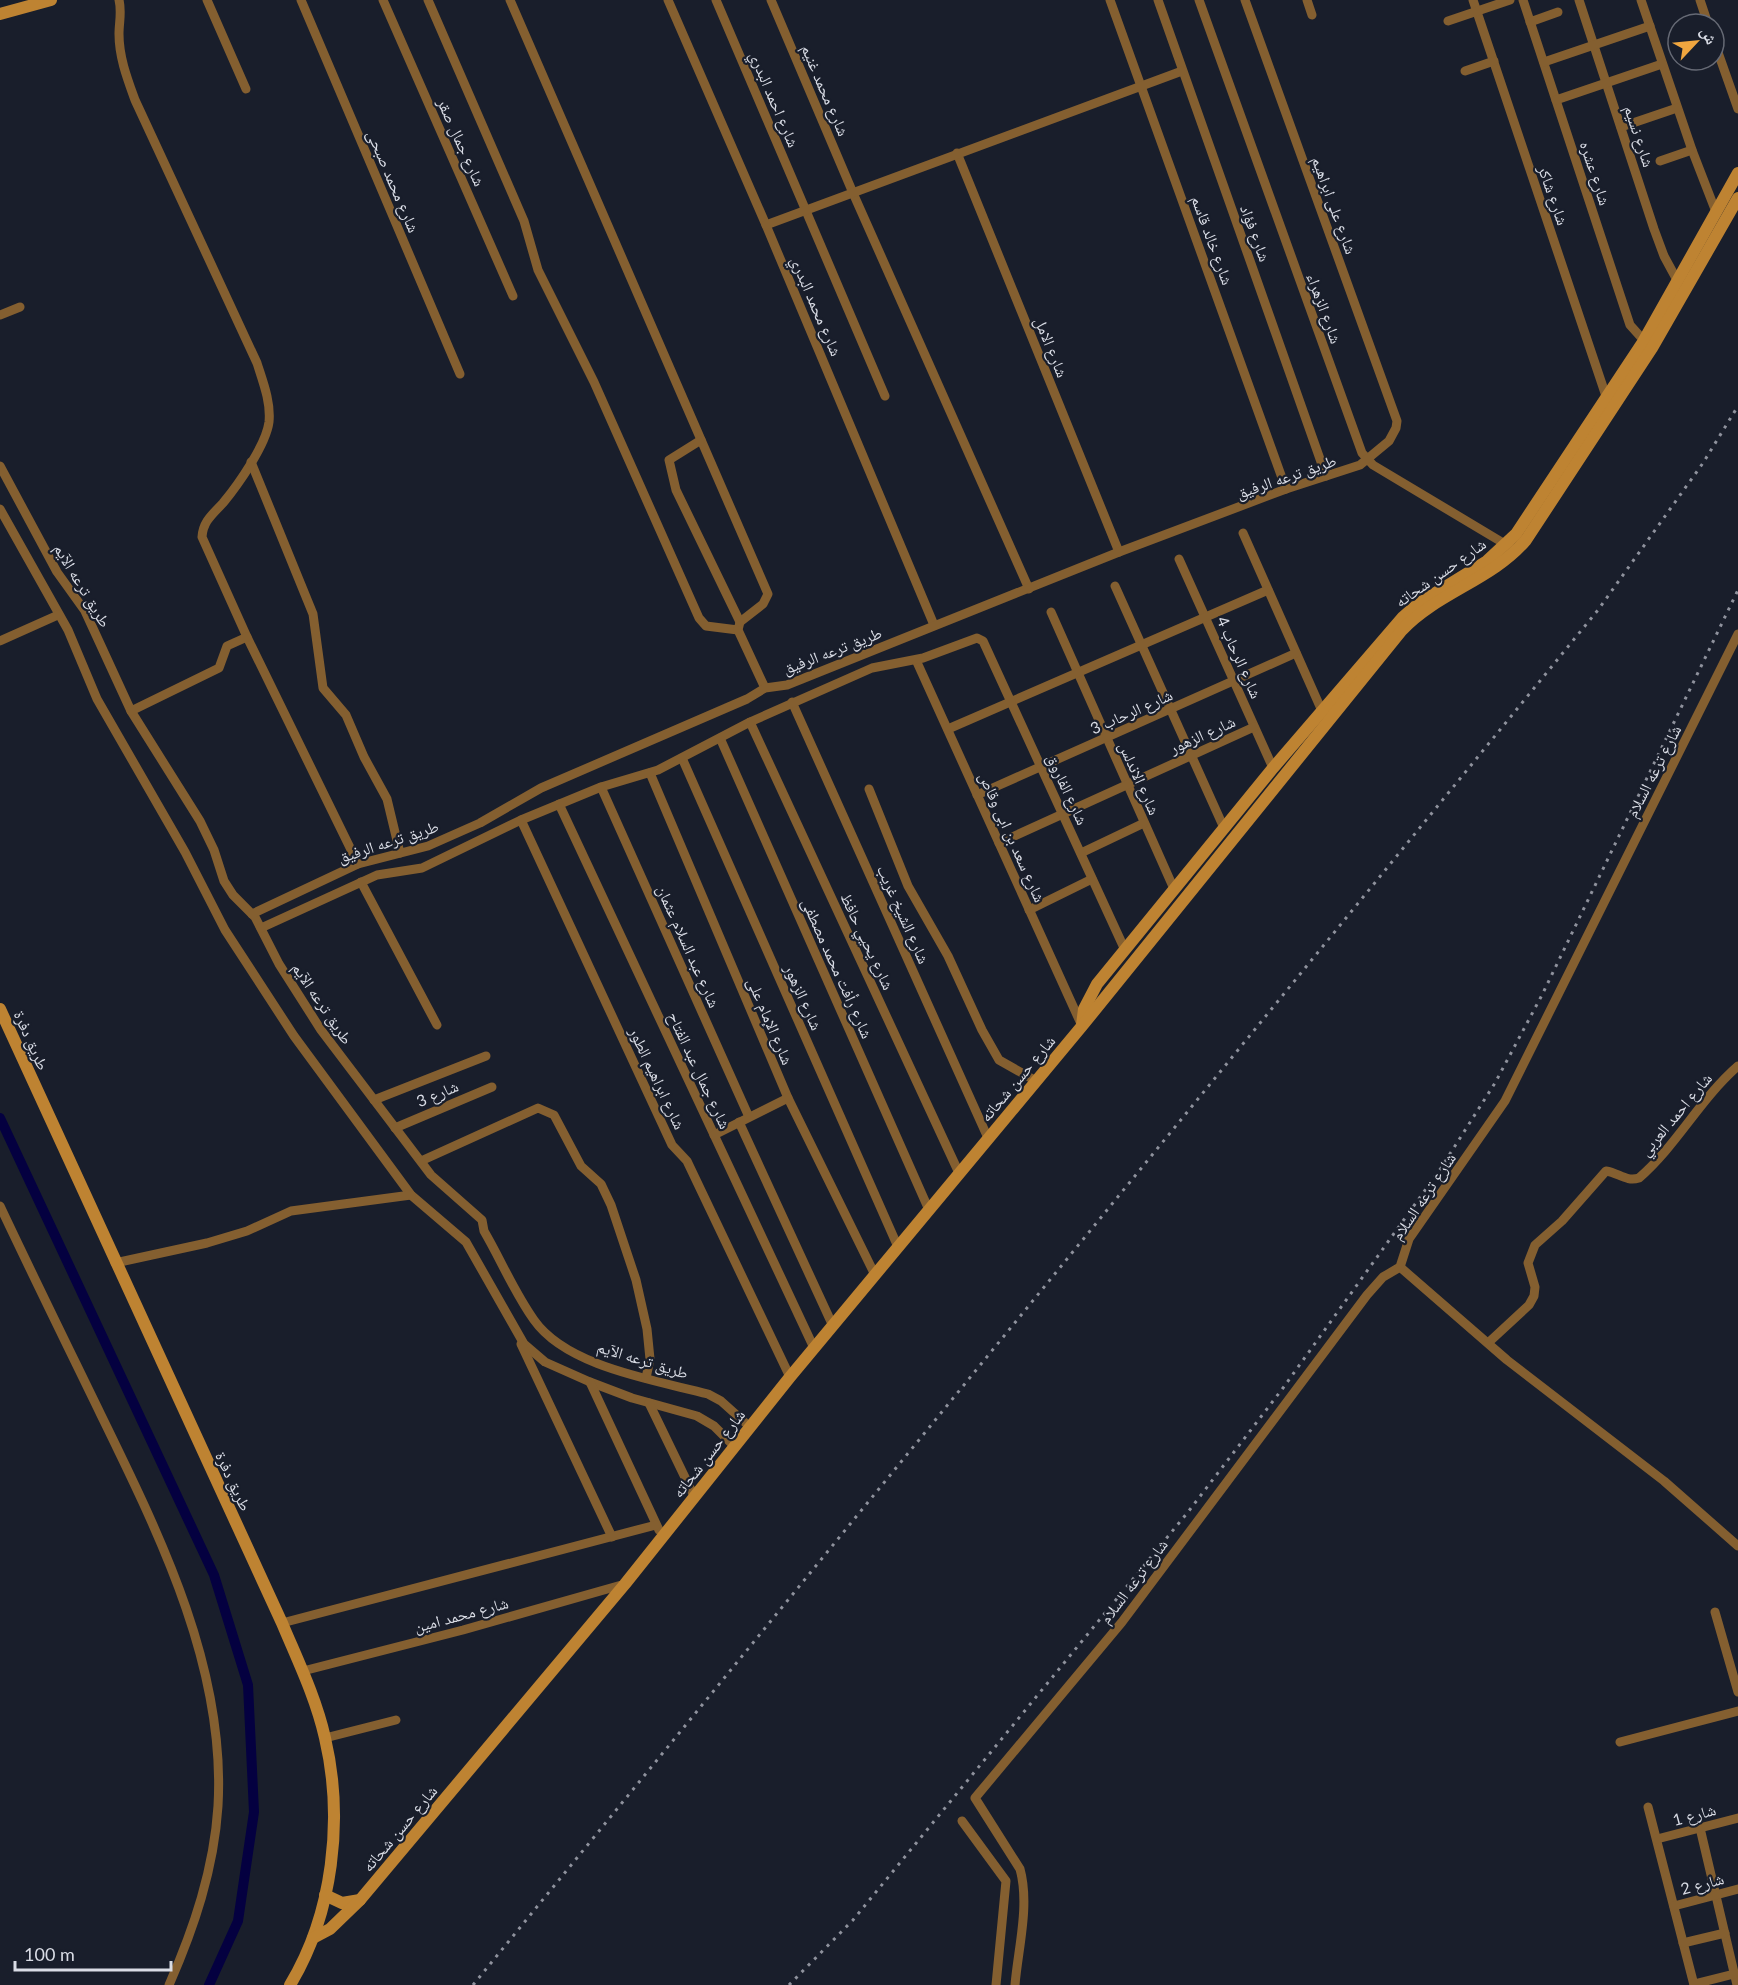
<svg xmlns="http://www.w3.org/2000/svg" width="1738" height="1985" font-family="Lato,'Noto Naskh Arabic',sans-serif">
<style>
.lines{fill:none;stroke-linecap:round;stroke-linejoin:round}
.canal{stroke:#040040;stroke-width:10}
.street{stroke:#845f30;stroke-width:9}
.secondary{stroke:#be8332;stroke-width:12}
.rail{stroke:#8f929d;stroke-width:3;stroke-dasharray:3 6;stroke-linecap:butt}
.labels{text-anchor:middle;dominant-baseline:central;stroke-width:4.5;stroke-linejoin:round;paint-order:stroke}
.street-label{font-size:16px;fill:#d9dce5;stroke:#191e2b}
</style>
<rect width="100%" height="100%" fill="#191e2b"/>
<g class="lines">
<!-- canal -->
<polyline class="canal" points="0,1118 214,1575 248,1685 254,1812 238,1921 209,1985"/>
<!-- street -->
<g class="street">
<path d="M119 0C122 12 119 22 119 34 119 57 127 78 135 100L257 363C263 382 271 402 269 422 266 445 238 485 223 503 213 514 203 521 202 537L247 637 358 864"/>
<polyline points="207,0 246,89"/>
<polyline points="301,0 460,374"/>
<polyline points="383,0 513,296"/>
<polyline points="428,0 524,221 538,270 594,382 699,618 706,626 738,630"/>
<polyline points="510,0 768,594 763,604 740,622 738,630 765,688"/>
<polyline points="668,0 766,225 934,625"/>
<polyline points="716,0 885,396"/>
<polyline points="771,0 853,193 1029,589"/>
<polyline points="1110,0 1286,489"/>
<polyline points="1158,0 1326,476"/>
<polyline points="1199,0 1362,453 1373,465 1510,547"/>
<polyline points="1307,0 1312,15"/>
<polyline points="1473,0 1607,399"/>
<polyline points="1523,0 1630,325 1648,345"/>
<polyline points="1579,0 1654,229 1664,256 1677,280"/>
<polyline points="1641,0 1692,150 1716,212"/>
<polyline points="1700,0 1708,24"/>
<polyline points="1448,21 1510,0"/>
<polyline points="1530,22 1558,12"/>
<polyline points="1714,41 1738,109"/>
<polyline points="1544,62 1650,26"/>
<polyline points="1465,71 1494,61"/>
<polyline points="1556,100 1662,64"/>
<polyline points="1621,127 1677,108"/>
<polyline points="957,153 1119,552"/>
<polyline points="1660,161 1692,150"/>
<polyline points="766,225 1182,71"/>
<polyline points="0,315 20,307"/>
<polyline points="701,440 669,460 676,490 740,622"/>
<polyline points="251,462 313,614 323,688 346,715 364,757 387,799 400,853"/>
<path d="M0 466 57 572 85 611 131 711 200 821 214 850 224 881 233 895 255 917 279 964 321 1030 431 1175 482 1220 484 1231C501 1260 514 1292 534 1320 567 1367 655 1380 708 1394L721 1401 750 1427"/>
<polyline points="0,509 68,630 97,699 185,852 225,930 294,1036 411,1195 466,1242 524,1344 545,1362 590,1382 632,1398 697,1416 714,1426 735,1447"/>
<polyline points="1243,533 1322,711"/>
<polyline points="1179,559 1273,768"/>
<polyline points="1115,586 1224,828"/>
<polyline points="1051,612 1174,889"/>
<polyline points="0,641 58,615"/>
<polyline points="916,660 1082,1026"/>
<polyline points="792,702 988,1138"/>
<polyline points="131,711 219,668 227,646 247,637"/>
<polyline points="750,722 959,1173"/>
<polyline points="948,729 1268,590"/>
<polyline points="720,738 929,1210"/>
<polyline points="682,758 898,1247"/>
<polyline points="650,773 788,1098 875,1275"/>
<polyline points="601,787 749,1117"/>
<polyline points="869,789 908,886 948,956 982,1030 999,1060 1036,1081"/>
<polyline points="977,795 1296,653"/>
<polyline points="559,804 814,1348"/>
<polyline points="521,820 672,1145 687,1161 790,1377"/>
<polyline points="999,843 1254,727"/>
<polyline points="1081,853 1144,823"/>
<polyline points="361,882 437,1025"/>
<polyline points="1029,910 1092,879"/>
<polyline points="252,914 358,864 428,846 480,823 541,788 747,699 765,688 787,685 1119,552 1286,489 1360,465 1389,441 1396,428 1397,421 1245,0"/>
<polyline points="261,928 377,875 422,868 521,820 601,787 658,770 750,722 872,668 923,658 977,638 983,641 1125,950"/>
<polyline points="374,1100 486,1056"/>
<polyline points="739,1122 833,1326"/>
<polyline points="395,1128 492,1087"/>
<polyline points="714,1135 788,1098"/>
<polyline points="421,1161 538,1108 554,1115 581,1166 601,1184 611,1205 636,1280 647,1329 650,1359 646,1378"/>
<path d="M0 1206C33 1276 67 1345 101 1415 160 1536 226 1668 218 1806 214 1869 194 1928 169 1985"/>
<polyline points="115,1263 207,1243 247,1231 291,1211 411,1195"/>
<polyline points="1400,1267 1507,1360 1664,1481 1738,1546"/>
<path d="M1488 1343 1529 1305 1534 1296 1535 1287 1528 1263 1535 1245 1562 1221 1606 1171C1619 1173 1626 1182 1639 1178 1677 1145 1700 1099 1738 1066"/>
<polyline points="521,1344 612,1537"/>
<polyline points="590,1382 659,1530"/>
<polyline points="649,1403 695,1498"/>
<polyline points="1715,1612 1738,1692"/>
<polyline points="282,1623 656,1525"/>
<polyline points="303,1671 463,1630 625,1584"/>
<polyline points="325,1738 396,1720"/>
<polyline points="1620,1742 1738,1711"/>
<polyline points="1648,1807 1694,1985"/>
<polyline points="962,1821 1006,1881 996,1985"/>
<polyline points="1700,1828 1737,1985"/>
<polyline points="1657,1839 1738,1818"/>
<polyline points="1674,1906 1738,1889"/>
<polyline points="1683,1943 1725,1933"/>
<polyline points="1694,1984 1734,1974"/>
<path d="M1015 1985C1018 1949 1030 1905 1020 1869L975 1798 1122 1622 1367 1295 1383 1277 1400 1267 1409 1239 1505 1101 1738 634"/>
</g>
<!-- secondary -->
<g class="secondary">
<polyline points="0,14 51,0"/>
<path d="M0 1009 282 1623C298 1661 316 1698 325 1738 344 1819 333 1914 290 1985"/>
<polyline points="1082,1025 1084,1009 1097,984 1273,768 1403,617 1419,603 1487,561 1516,534 1643,342 1738,173"/>
<polyline points="325,1895 342,1903 360,1900"/>
<path d="M313 1938 330 1929 360 1900 625 1584 790 1377 1082 1026 1402 630C1438 592 1492 580 1526 540L1652 348 1738 198"/>
</g>
<!-- rail -->
<g class="rail">
<polyline points="473,1985 1598,610 1703,463 1738,406"/>
<polyline points="789,1985 853,1920 1188,1512 1283,1388 1441,1168 1495,1083 1542,995 1738,590"/>
</g>
</g>
<g class="labels">
<!-- street labels -->
<g class="street-label">
<text transform="translate(826 90) rotate(67)">شارع محمد غنيم</text>
<text transform="translate(775 99) rotate(67)">شارع احمد البدري</text>
<text transform="translate(1640 136) rotate(72)">شارع نسيم</text>
<text transform="translate(462 142) rotate(66)">شارع جمال صقر</text>
<text transform="translate(1596 173) rotate(72)">شارع عشره</text>
<text transform="translate(394 181) rotate(67)">شارع محمد صبحى</text>
<text transform="translate(1554 195) rotate(71)">شارع شاكر</text>
<text transform="translate(1335 205) rotate(70)">شارع على ابراهيم</text>
<text transform="translate(1256 233) rotate(70)">شارع فؤاد</text>
<text transform="translate(1213 240) rotate(70)">شارع خالد قاسم</text>
<text transform="translate(817 306) rotate(67)">شارع محمد البدري</text>
<text transform="translate(1325 308) rotate(70)">شارع الزهراء</text>
<text transform="translate(1052 347) rotate(68)">شارع الامل</text>
<text transform="translate(1286 476) rotate(-19)">طريق ترعه الرفيق</text>
<text transform="translate(1440 572) rotate(-35)">شارع حسن شحاته</text>
<text transform="translate(83 585) rotate(59)">طريق ترعه الآيم</text>
<text transform="translate(832 650) rotate(-21)">طريق ترعه الرفيق</text>
<text transform="translate(1240 657) rotate(66)">شارع الرحاب 4</text>
<text transform="translate(1131 711) rotate(-24)">شارع الرحاب 3</text>
<text transform="translate(1202 734) rotate(-24)">شارع الزهور</text>
<text transform="translate(1653 771) rotate(-63)">شارع ترعه السلام</text>
<text transform="translate(1140 778) rotate(66)">شارع الاندلس</text>
<text transform="translate(1068 789) rotate(65)">شارع الفاروق</text>
<text transform="translate(1013 837) rotate(66)">شارع سعد بن ابى وقاص</text>
<text transform="translate(388 841) rotate(-18)">طريق ترعه الرفيق</text>
<text transform="translate(904 914) rotate(66)">شارع الشيخ غريب</text>
<text transform="translate(868 941) rotate(65)">شارع يحيي حافظ</text>
<text transform="translate(689 946) rotate(66)">شارع عبد السلام عثمان</text>
<text transform="translate(838 968) rotate(66)">شارع رأفت محمد مصطفى</text>
<text transform="translate(804 997) rotate(66)">شارع الزهور</text>
<text transform="translate(323 1003) rotate(56)">طريق ترعه الآيم</text>
<text transform="translate(771 1021) rotate(67)">شارع الإمام على</text>
<text transform="translate(32 1040) rotate(66)">طريق دفرة</text>
<text transform="translate(700 1070) rotate(65)">شارع جمال عبد الفتاح</text>
<text transform="translate(658 1078) rotate(65)">شارع ابراهيم الطور</text>
<text transform="translate(1017 1078) rotate(-50)">شارع حسن شحاته</text>
<text transform="translate(437 1093) rotate(-23)">شارع 3</text>
<text transform="translate(1675 1114) rotate(-50)">شارع احمد العربي</text>
<text transform="translate(1423 1196) rotate(-56)">شارع ترعه السلام</text>
<text transform="translate(643 1359) rotate(17)">طريق ترعه الآيم</text>
<text transform="translate(708 1453) rotate(-52)">شارع حسن شحاته</text>
<text transform="translate(234 1481) rotate(65)">طريق دفرة</text>
<text transform="translate(1133 1581) rotate(-53)">شارع ترعه السلام</text>
<text transform="translate(461 1614) rotate(-15)">شارع محمد امين</text>
<text transform="translate(1694 1814) rotate(-15)">شارع 1</text>
<text transform="translate(399 1828) rotate(-50)">شارع حسن شحاته</text>
<text transform="translate(1702 1883) rotate(-15)">شارع 2</text>
</g>
</g>
<!-- north arrow -->
<g transform="translate(1696 42) rotate(64)"><circle r="28" fill="#191e2b" stroke="#666a75" stroke-width="1.5"/>
<path d="M0-4.5L10 22L0 15L-10 22Z" fill="#f0a63f"/>
<text y="-9" font-size="16" font-weight="bold" text-anchor="middle" fill="#d9dce5">ش</text>
</g>
<!-- scale -->
<path d="M15 1961v9h156v-9" fill="none" stroke="#d9dce5" stroke-width="3"/>
<text x="24" y="1961" font-size="18" fill="#d9dce5" stroke="#191e2b" stroke-width="4.5" paint-order="stroke">100 m</text>
</svg>
